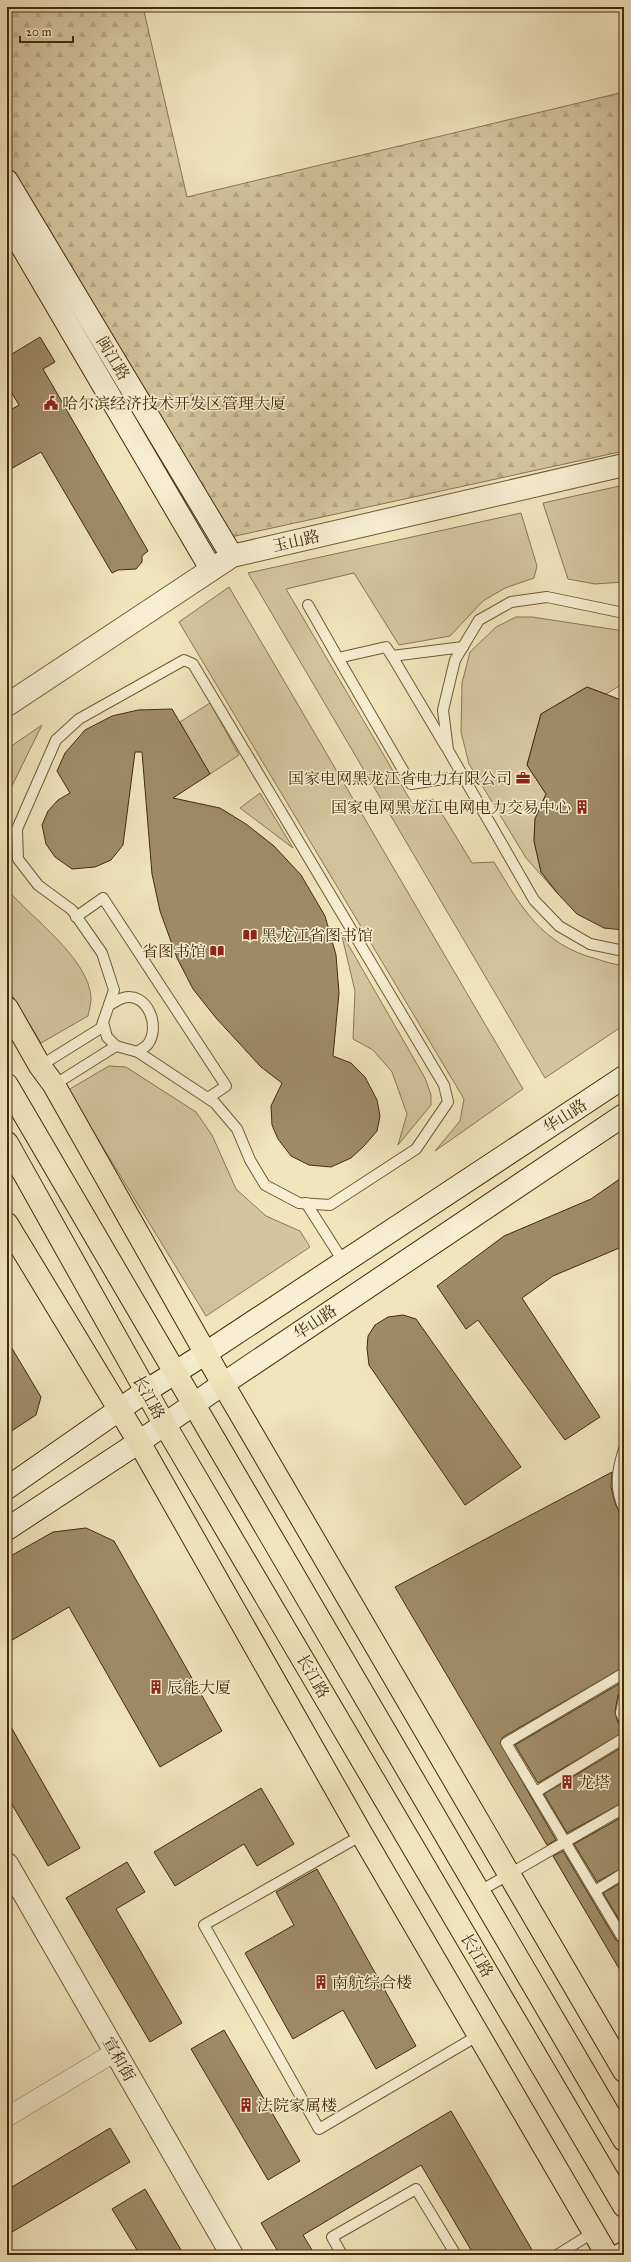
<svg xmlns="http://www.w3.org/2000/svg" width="631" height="2262" font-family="'IM FELL Great Primer','Noto Serif SC',serif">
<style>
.green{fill:#d5c59e;stroke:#8d7854}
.forest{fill:url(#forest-firs);stroke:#8d7854}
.building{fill:#9f8c67;stroke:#452b0b}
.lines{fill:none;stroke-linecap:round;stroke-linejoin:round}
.service-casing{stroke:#705a37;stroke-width:12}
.minor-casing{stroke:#705a37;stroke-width:20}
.tertiary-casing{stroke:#705a37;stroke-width:24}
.secondary-casing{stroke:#452b0b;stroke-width:24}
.primary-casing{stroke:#452b0b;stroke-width:24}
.service{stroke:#f7eed3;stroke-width:10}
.minor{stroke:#f7eed3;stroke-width:19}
.tertiary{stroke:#f7eed3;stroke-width:22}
.secondary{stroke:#f7eed3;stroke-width:22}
.primary{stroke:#f2e5bc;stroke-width:22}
.labels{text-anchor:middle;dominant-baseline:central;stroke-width:3;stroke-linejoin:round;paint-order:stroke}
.street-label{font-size:16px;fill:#452b0b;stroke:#f7eed3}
.poi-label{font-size:16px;fill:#452b0b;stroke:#f7eed3;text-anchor:start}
</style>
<defs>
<pattern id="forest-firs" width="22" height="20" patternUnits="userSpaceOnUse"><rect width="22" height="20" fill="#d5c59e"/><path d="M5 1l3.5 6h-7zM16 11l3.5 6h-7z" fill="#b8a987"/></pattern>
</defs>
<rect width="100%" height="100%" fill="#f2e5bc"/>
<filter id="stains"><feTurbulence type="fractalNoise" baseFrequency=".005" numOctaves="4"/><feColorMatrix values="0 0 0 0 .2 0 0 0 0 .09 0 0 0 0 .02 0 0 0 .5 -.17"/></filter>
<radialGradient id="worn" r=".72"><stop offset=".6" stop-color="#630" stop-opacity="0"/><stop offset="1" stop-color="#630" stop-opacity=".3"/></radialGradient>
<!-- green -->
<g class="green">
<polygon points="624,485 624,582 595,584 568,579 543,503"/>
<path d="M521 513 537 566 534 578 505 588 483 601 450 636 399 645 354 573 286 589 412 803 433 799 472 863 494 862C521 907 542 945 597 959 606 962 615 965 624 965V1025L545 1078 248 573Z"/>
<polygon points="229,587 523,1089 435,1151 460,1121 464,1099 179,622"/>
<polygon points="516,617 532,617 624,631 624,683 606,694 587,687 541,714 527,765 546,794 535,819 534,841 541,872 558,894 526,858 469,764 461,732 462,683 470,652 496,627"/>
<polygon points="210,703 239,755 210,774 180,722"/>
<polygon points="42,725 7,796 7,749"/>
<polygon points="260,793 293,848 240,808"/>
<path d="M7 889C31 918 89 958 91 998 91 1004 89 1010 88 1016L41 1043 7 987Z"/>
<polygon points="341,932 425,1078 431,1095 431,1105 398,1145 407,1114 392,1072 373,1050 353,1039 355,991"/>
<polygon points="109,1066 126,1067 196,1112 212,1135 236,1189 266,1216 300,1231 310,1247 206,1316 68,1090"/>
</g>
<!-- forest -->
<polygon class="forest" points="7,7 143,7 187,197 624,92 624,451 231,537 7,166"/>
<!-- building -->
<g class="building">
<polygon points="40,337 55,362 43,369 148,551 142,556 142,562 136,569 118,570 112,573 41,452 7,471 7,412 19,405 7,385 7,357"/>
<polygon points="587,687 624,701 624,930 604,928 577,914 558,894 541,872 534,841 535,819 546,794 527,765 541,714"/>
<polygon points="172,709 210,774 173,798 220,808 246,824 274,846 301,875 325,916 336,955 339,993 333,1056 351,1063 365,1077 377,1100 380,1116 377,1131 364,1146 351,1158 331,1167 309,1165 291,1156 278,1139 272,1125 271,1106 282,1083 261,1067 216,1018 193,989 177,958 160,911 152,874 142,752 135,752 123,845 111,860 95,867 72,869 55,857 46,844 42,825 48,811 58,800 70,793 57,771 65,753 85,730 112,716 138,710"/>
<polygon points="624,1176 624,1246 553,1276 522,1298 600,1417 565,1440 478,1320 466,1329 437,1286 504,1236 591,1199"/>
<polygon points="403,1315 416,1319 521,1467 465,1505 369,1365 367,1348 368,1336 375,1325 388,1317"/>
<polygon points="7,1340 41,1397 36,1415 7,1434"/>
<polygon points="612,1472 611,1487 615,1503 620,1514 624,1515 624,1667 503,1737 500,1743 556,1840 547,1845 395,1587"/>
<polygon points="86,1528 114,1541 222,1731 160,1767 69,1607 7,1643 7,1558 53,1532"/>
<polygon points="624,1681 624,1691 618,1695 615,1712 618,1723 624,1726 624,1732 538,1783 515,1745"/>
<polygon points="7,1720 80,1848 48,1866 7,1796"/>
<polygon points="624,1746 624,1802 567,1833 544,1794"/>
<polygon points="261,1788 294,1844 257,1866 244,1844 175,1886 154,1852"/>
<polygon points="624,1816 624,1867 597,1882 574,1844"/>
<polygon points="563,1851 616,1940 624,1943 624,1977 553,1856"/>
<polygon points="127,1862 145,1892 116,1909 182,2023 150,2042 66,1898"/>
<polygon points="317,1869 416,2046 376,2069 343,2010 293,2039 245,1953 294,1925 276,1892"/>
<polygon points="624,1881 624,1928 603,1893"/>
<polygon points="224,2030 300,2161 268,2180 191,2049"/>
<polygon points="451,2111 535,2255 474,2255 421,2165 303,2235 315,2255 280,2255 261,2223"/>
<polygon points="110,2128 130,2162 7,2235 7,2190"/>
<polygon points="145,2189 184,2255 140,2255 112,2209"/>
</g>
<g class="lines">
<defs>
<g id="service">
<polyline points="308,605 338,658 386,647 392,656"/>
<polyline points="624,613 547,597 511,602 479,620 455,660 443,710 448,750 534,900 559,926 590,944 624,951"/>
<polyline points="338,658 411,784 463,776"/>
<polyline points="446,747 392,656 463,647"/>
<polyline points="76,917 103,898 226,1086 208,1098"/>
<path d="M109 1005C114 1003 119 999 123 998 147 991 161 1026 148 1044 146 1047 141 1049 138 1052"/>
<polyline points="103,1022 107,1037 116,1046"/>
<polyline points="40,1066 101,1028 114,990 102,953 72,910 38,885 18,859 17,829 56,740 79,719 184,660 193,664 444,1085 448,1102 416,1149 330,1205 299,1203 265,1185 250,1160 237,1129 215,1103 138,1052 116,1046 54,1085"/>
<polyline points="306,1203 343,1261"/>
<path d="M624 1449C617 1471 614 1487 624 1509"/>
<polyline points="624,1673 506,1743 622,1937 624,1936"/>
<polyline points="624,1697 621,1713 624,1720"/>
<polyline points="536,1792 624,1738"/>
<polyline points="362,1835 204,1925 319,2129 479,2035"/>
<polyline points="480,1891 624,1808"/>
<polyline points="595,1891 624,1873"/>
<polyline points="342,2255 332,2237 416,2189 456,2255"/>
<polyline points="557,2255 594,2232"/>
</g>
<polyline id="minor" points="7,2117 115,2052"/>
<g id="tertiary">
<polyline points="7,705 232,556 624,465"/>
<polyline points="7,1864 232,2255"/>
</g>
<g id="secondary">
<polyline points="7,181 232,556"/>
<polyline points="7,221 211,569"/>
<polyline points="7,1488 146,1391 206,1353 624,1077"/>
<polyline points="7,1529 139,1442 223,1384 624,1115"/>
<polyline points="620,2255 624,2253"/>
</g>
<g id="primary">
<polyline points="7,1008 40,1066 54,1085 223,1384 624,2071"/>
<polyline points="7,1085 624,2140"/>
<polyline points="7,1143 165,1425 624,2206"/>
<polyline points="7,1224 139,1442 362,1835 607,2255"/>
</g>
</defs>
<!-- service casing -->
<use href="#service" class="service-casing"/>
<!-- minor casing -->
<use href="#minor" class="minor-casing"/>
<!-- tertiary casing -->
<use href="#tertiary" class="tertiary-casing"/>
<!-- secondary casing -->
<use href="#secondary" class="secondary-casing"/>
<!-- primary casing -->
<use href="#primary" class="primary-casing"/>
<!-- service -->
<use href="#service" class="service"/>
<!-- minor -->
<use href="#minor" class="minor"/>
<!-- tertiary -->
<use href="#tertiary" class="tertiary"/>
<!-- secondary -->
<use href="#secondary" class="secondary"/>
<!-- primary -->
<use href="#primary" class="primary"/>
</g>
<!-- icons -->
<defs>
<symbol id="civic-bare" viewBox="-9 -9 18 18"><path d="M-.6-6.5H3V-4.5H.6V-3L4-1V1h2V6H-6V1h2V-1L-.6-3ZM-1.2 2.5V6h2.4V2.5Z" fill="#8f2418" stroke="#f7eed3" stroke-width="2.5" paint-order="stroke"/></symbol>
<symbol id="office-bare" viewBox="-9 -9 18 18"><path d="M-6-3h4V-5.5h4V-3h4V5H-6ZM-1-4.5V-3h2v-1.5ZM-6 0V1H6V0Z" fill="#8f2418" stroke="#f7eed3" stroke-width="2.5" paint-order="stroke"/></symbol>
<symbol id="building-bare" viewBox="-9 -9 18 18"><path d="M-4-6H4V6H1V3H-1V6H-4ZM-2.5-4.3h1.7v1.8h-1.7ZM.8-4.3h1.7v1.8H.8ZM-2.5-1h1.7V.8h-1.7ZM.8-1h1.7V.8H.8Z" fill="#8f2418" stroke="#f7eed3" stroke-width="2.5" paint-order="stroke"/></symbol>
<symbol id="library-bare" viewBox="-9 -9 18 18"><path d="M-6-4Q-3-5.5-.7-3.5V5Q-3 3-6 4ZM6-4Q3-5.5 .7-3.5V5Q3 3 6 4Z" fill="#8f2418" stroke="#f7eed3" stroke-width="2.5" paint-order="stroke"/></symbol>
</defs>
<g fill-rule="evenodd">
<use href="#civic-bare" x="41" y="393" width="20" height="20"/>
<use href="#office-bare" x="513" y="768" width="20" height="20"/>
<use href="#building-bare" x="572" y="797" width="20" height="20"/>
<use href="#library-bare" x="240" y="925" width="20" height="20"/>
<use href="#library-bare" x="207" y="941" width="20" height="20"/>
<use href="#building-bare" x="146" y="1677" width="20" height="20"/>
<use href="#building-bare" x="557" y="1772" width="20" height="20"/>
<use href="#building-bare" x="311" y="1972" width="20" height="20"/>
<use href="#building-bare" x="236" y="2095" width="20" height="20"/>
</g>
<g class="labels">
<!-- street labels -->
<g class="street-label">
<text transform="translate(113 358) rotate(59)">闽江路</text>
<text transform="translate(296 541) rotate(-13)">玉山路</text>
<text transform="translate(565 1116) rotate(-33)">华山路</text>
<text transform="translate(315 1322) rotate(-34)">华山路</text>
<text transform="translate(149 1397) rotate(61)">长江路</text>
<text transform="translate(313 1676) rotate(60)">长江路</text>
<text transform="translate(477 1955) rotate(60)">长江路</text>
<text transform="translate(119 2059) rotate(60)">宣和街</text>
</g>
<!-- poi labels -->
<g class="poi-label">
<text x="62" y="403">哈尔滨经济技术开发区管理大厦</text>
<text x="512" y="778" text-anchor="end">国家电网黑龙江省电力有限公司</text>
<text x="571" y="807" text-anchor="end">国家电网黑龙江电网电力交易中心</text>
<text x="261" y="935">黑龙江省图书馆</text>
<text x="206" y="951" text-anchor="end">省图书馆</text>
<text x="167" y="1687">辰能大厦</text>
<text x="578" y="1782">龙塔</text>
<text x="332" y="1982">南航综合楼</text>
<text x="257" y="2105">法院家属楼</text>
</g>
</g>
<!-- margin -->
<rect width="631" height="2262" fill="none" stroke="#f2e5bc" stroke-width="24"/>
<rect x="8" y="8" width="615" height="2246" fill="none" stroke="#452b0b" stroke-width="2"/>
<rect x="12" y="12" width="607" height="2238" fill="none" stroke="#452b0b"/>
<!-- scale -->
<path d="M20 36v6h53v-6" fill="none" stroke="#452b0b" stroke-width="2"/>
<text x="26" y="36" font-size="12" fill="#452b0b" stroke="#f7eed3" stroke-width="3" paint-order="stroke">20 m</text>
<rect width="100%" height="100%" filter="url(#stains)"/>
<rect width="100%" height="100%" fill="url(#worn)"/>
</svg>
